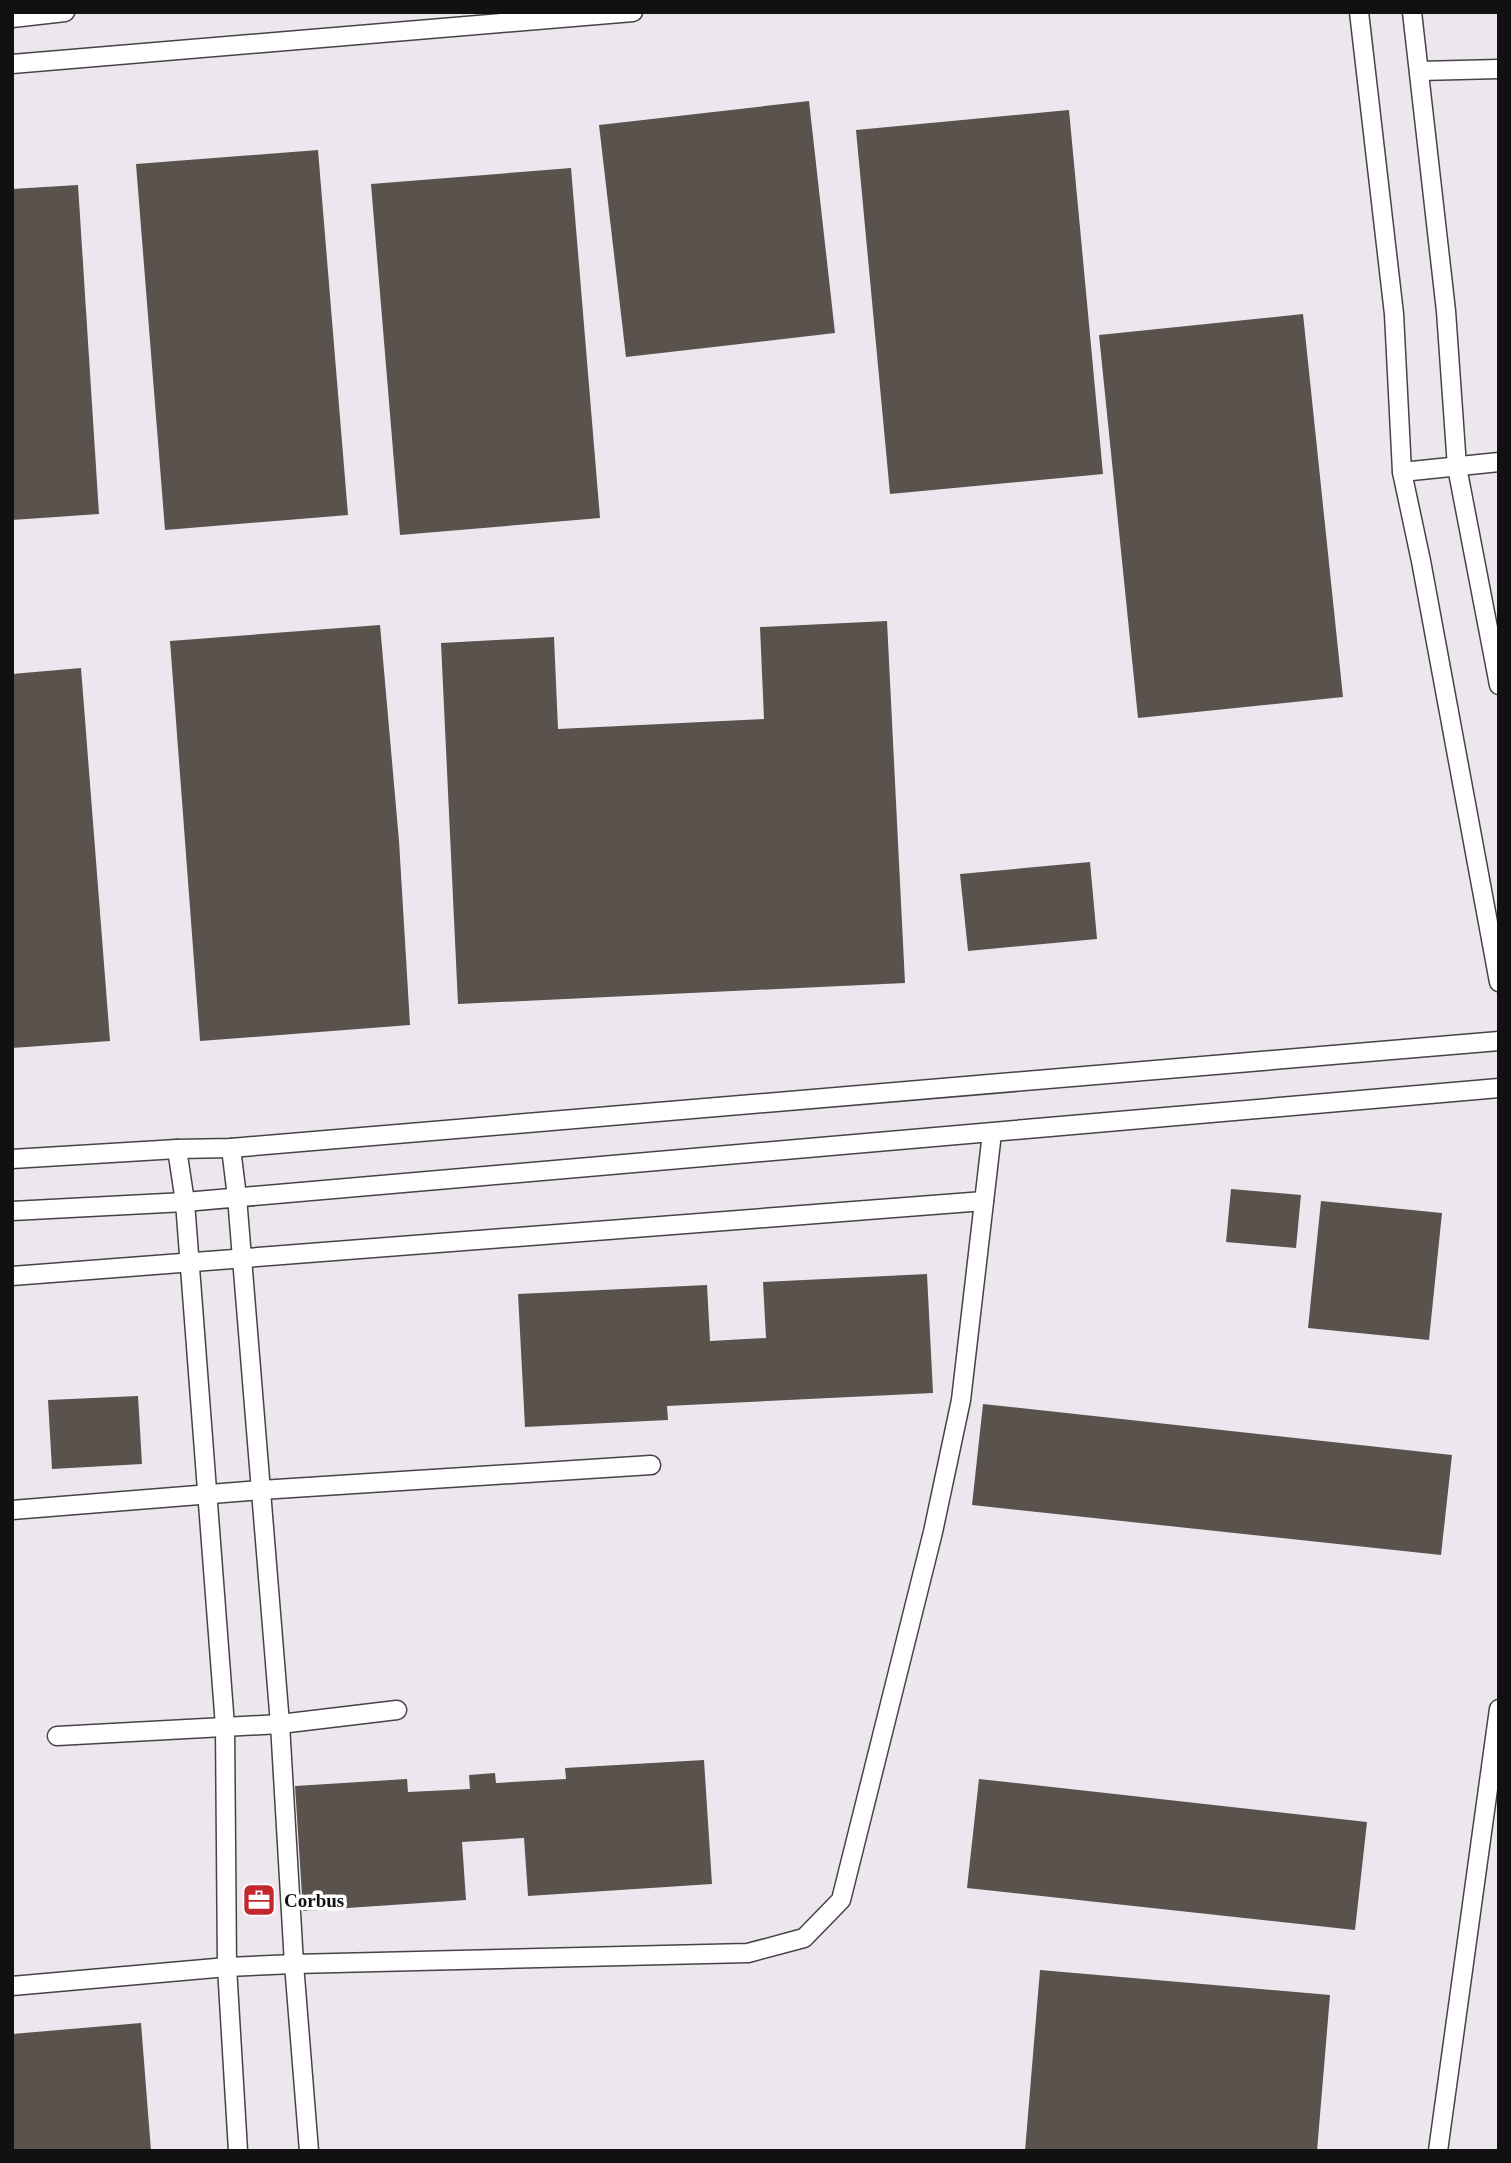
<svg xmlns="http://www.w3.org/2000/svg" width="1511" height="2163" font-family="Georgia,serif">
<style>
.industrial{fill:#eee6ef}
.building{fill:#5a524d}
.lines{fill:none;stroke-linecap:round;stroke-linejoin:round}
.lane-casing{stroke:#444;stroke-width:21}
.lane{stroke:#fff;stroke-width:18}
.labels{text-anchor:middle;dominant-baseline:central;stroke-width:7;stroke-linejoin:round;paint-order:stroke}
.poi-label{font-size:19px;font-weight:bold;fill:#111;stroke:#fff;text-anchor:start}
</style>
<rect width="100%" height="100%" fill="#fffdf5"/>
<!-- industrial -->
<rect class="industrial" x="12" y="12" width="1487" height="2139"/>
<!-- building -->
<g class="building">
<polygon points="809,101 835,333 626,357 599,125"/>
<polygon points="1069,110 1103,474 890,494 856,130"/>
<polygon points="318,150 348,515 165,530 136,164"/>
<polygon points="571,168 600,518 400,535 371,184"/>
<polygon points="78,185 99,514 12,520 12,189"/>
<polygon points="1303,314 1343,697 1138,718 1099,335"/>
<polygon points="887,621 905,983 458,1004 441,643 554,637 558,729 764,719 760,627"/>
<polygon points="380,625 399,841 410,1025 200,1041 170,641"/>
<polygon points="81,668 110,1041 12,1048 12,674"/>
<polygon points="1090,862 1097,939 968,951 960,874"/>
<polygon points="1231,1189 1301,1195 1296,1248 1226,1242"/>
<polygon points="1321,1201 1442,1213 1429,1340 1308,1328"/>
<polygon points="927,1274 933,1393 667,1406 668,1420 525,1427 518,1294 707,1285 710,1341 766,1338 763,1282"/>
<polygon points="138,1396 142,1464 52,1469 48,1400"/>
<polygon points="983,1404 1452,1455 1441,1555 972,1505"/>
<polygon points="704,1760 712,1884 528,1896 524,1838 462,1842 466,1900 303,1911 295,1786 407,1779 408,1792 470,1789 469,1775 495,1773 496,1783 566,1779 565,1768"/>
<polygon points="979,1779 1367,1822 1355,1930 967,1888"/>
<polygon points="1040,1970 1330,1995 1317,2151 1025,2151"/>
<polygon points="141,2023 151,2151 12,2151 12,2034"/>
</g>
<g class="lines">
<defs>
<g id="lane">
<polyline points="1359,12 1394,314 1402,472 1421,561 1499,982"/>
<polyline points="1412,12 1446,311 1457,467 1499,685"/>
<polyline points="12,18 65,12"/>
<polyline points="12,64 633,12"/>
<polyline points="1420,71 1499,69"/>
<polyline points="1402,472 1499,462"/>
<polyline points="231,1148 237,1197 280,1724 294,1964 309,2151"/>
<polyline points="177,1149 185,1202 225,1726 227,1967 238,2151"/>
<polyline points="12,1159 177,1149 231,1148 1499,1041"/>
<polyline points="12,1211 185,1202 1499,1088"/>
<polyline points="12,1276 984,1201"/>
<polyline points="12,1510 261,1490 651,1465"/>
<polyline points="57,1736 280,1724 397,1710"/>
<polyline points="12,1986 227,1967 294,1964 748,1953 804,1938 841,1900 933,1532 961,1400 992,1133"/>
<polyline points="1438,2151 1499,1709"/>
</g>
</defs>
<!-- lane casing -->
<use href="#lane" class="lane-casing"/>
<!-- lane -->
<use href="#lane" class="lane"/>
</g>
<!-- icons -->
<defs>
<symbol id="office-square" viewBox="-11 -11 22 22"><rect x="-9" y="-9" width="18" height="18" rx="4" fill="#c4262e" stroke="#fff"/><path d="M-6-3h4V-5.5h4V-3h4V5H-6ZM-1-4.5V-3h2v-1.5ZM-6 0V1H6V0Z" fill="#fff"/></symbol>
</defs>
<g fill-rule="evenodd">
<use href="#office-square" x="240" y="1881" width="38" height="38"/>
</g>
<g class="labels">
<!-- poi labels -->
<g class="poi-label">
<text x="284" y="1900">Corbus</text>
</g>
</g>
<!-- border -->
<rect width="1511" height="2163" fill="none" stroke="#111111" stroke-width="28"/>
</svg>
